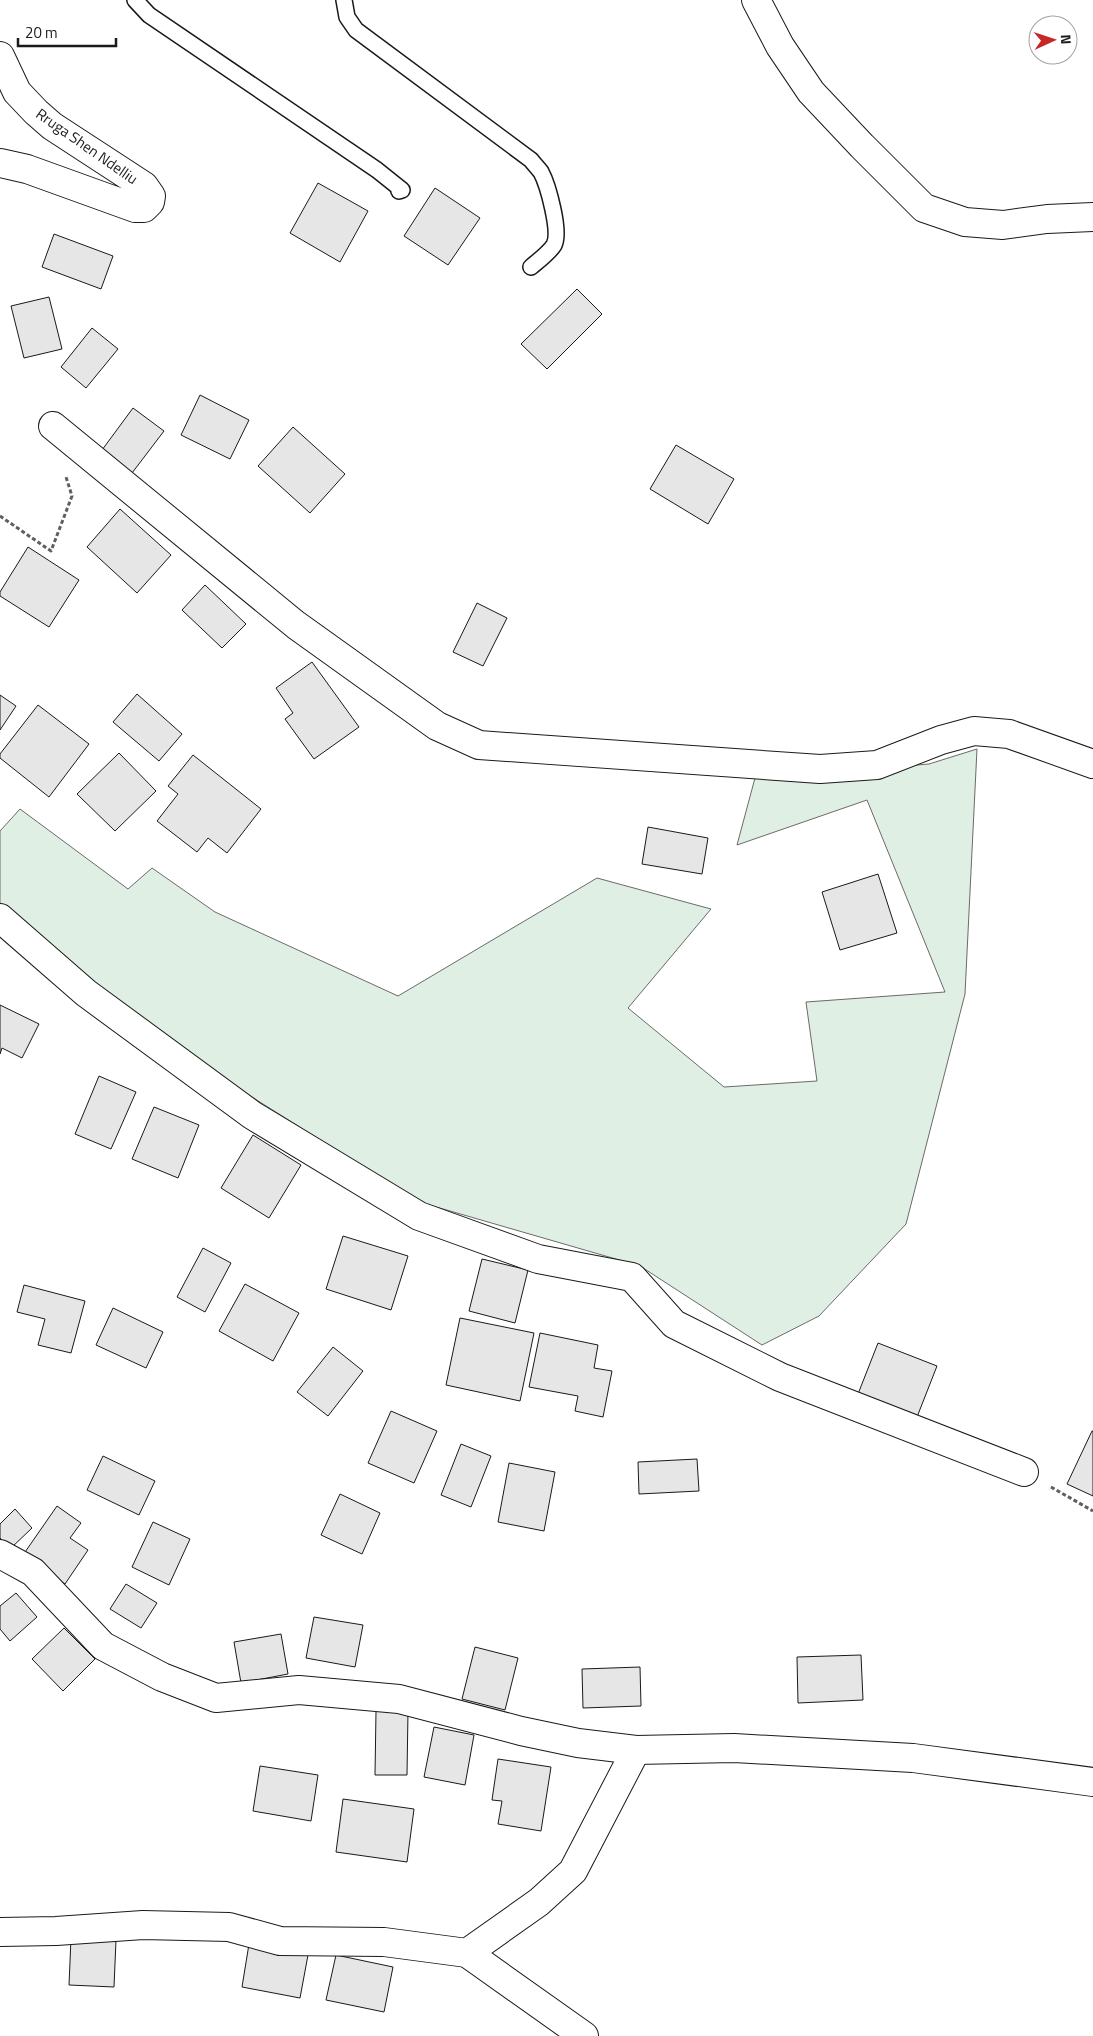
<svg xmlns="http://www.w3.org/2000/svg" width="1093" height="2036" font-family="'Titillium Web',sans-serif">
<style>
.green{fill:#e0efe3;stroke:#6a6a6a}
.building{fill:#e6e6e6;stroke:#1a1a1a}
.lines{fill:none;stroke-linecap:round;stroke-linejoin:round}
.lane-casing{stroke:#1a1a1a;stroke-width:18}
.street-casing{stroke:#1a1a1a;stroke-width:30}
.path{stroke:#5f5f5f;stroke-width:3;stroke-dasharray:4 2.5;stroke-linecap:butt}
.lane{stroke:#fff;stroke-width:15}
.street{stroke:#fff;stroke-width:28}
.labels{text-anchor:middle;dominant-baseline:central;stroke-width:4;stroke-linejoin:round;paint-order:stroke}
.street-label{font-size:15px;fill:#1a1a1a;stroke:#fff}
</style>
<rect width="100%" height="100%" fill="#fff"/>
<!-- green -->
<polygon class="green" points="977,749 965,994 906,1224 819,1316 762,1345 640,1266 419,1202 185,1055 0,908 0,831 20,809 128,889 152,868 215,912 398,996 597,878 711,909 628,1008 724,1087 817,1081 806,1002 945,992 867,800 737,845 755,778 929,764"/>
<!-- building -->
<g class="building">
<polygon points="318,183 368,211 340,262 290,233"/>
<polygon points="435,188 480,218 448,265 404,236"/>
<polygon points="54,234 113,256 101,289 42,267"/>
<polygon points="577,289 602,314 547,369 521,344"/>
<polygon points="49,297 62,349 24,358 11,306"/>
<polygon points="92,328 118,349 86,388 61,367"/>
<polygon points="200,395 249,420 230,459 181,435"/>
<polygon points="133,408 164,431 132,473 102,450"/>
<polygon points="293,427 345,474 310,513 258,466"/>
<polygon points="676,445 734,479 708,524 650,489"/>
<polygon points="120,509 171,555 137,593 87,547"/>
<polygon points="28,547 79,580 49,627 0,596 0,592"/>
<polygon points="205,585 246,624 222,648 182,610"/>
<polygon points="477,603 507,618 483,666 453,652"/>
<polygon points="312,662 359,727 314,759 285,719 293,713 276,688"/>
<polygon points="137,694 182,734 159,761 113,722"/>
<polygon points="0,695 16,706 0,730"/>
<polygon points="38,705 89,744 49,797 0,758 0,754"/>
<polygon points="119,753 156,791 115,831 77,794"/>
<polygon points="193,755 261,809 227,853 208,838 197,852 157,821 178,794 168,786"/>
<polygon points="648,827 708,838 702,874 642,864"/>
<polygon points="878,874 897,933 840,950 822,892"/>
<polygon points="0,1005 39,1024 22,1058 2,1048 0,1054"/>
<polygon points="99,1076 136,1092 111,1149 75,1134"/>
<polygon points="154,1107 199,1125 178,1178 132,1159"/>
<polygon points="253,1135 301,1165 269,1218 221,1188"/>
<polygon points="343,1236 408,1256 391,1310 326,1289"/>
<polygon points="203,1248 231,1263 205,1312 177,1297"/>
<polygon points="482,1259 528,1270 515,1323 469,1311"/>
<polygon points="245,1284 299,1313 273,1361 219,1331"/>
<polygon points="24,1285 85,1301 71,1353 38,1345 45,1319 17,1312"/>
<polygon points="113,1308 163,1332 146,1368 96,1345"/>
<polygon points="460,1318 534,1333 520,1401 446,1385"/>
<polygon points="540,1333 598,1345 594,1368 612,1371 603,1417 575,1411 578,1396 529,1387"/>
<polygon points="878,1343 937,1366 917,1417 858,1394"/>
<polygon points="333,1347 363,1371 328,1416 297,1392"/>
<polygon points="391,1411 437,1431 414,1483 368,1463"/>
<polygon points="1092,1431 1093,1431 1093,1496 1067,1484"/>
<polygon points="461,1444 491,1456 471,1507 441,1495"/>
<polygon points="103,1456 155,1481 139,1515 87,1490"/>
<polygon points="697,1459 699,1491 639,1494 638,1462"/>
<polygon points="509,1463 555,1472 544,1531 498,1522"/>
<polygon points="340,1494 380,1513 362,1554 321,1535"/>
<polygon points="57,1506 81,1523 70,1538 88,1550 65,1584 23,1555"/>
<polygon points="15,1509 32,1528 10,1549 0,1538 0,1524"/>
<polygon points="153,1522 190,1539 169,1585 132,1567"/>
<polygon points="126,1584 157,1603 141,1628 110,1609"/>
<polygon points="16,1593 37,1617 10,1641 0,1629 0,1606"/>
<polygon points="314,1617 363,1625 355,1667 306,1658"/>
<polygon points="64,1628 95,1659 63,1691 32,1659"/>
<polygon points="281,1634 288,1674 241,1683 234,1642"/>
<polygon points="475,1647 518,1658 505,1710 462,1699"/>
<polygon points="861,1655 863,1700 798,1703 797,1657"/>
<polygon points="640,1667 641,1706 583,1708 582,1669"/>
<polygon points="376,1711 408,1711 407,1775 375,1775"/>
<polygon points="434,1727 474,1735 465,1785 424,1777"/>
<polygon points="498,1759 551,1767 541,1831 498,1824 502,1801 492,1800"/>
<polygon points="260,1766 318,1775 311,1821 253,1811"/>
<polygon points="343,1799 414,1809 407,1862 336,1852"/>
<polygon points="71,1938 116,1940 114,1987 69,1985"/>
<polygon points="249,1944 308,1955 300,1998 242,1987"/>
<polygon points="336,1955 393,1967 384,2012 326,2000"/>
</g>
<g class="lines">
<defs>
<g id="lane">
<polyline points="135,0 149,15 377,170 402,190 399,191"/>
<path d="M344 0 347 17 356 30 531 160C534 164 538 168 541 172 548 185 561 232 554 245 549 253 538 261 531 267"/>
</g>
<g id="street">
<polyline points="756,0 780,46 811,92 862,146 924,208 965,222 1003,225 1047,219 1093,217"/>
<polyline points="0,56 17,92 36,112 52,126 144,186 151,196 150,202 144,208 135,208 27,169 0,163"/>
<polyline points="53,426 296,625 437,726 479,745 820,769 877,765 941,740 974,731 1009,734 1093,764"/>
<polyline points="0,918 86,993 252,1115 419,1216 538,1259 632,1277 674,1324 780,1377 1024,1472"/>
<polyline points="0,1554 33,1572 103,1646 162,1677 216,1698 299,1690 399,1699 521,1731 578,1743 636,1750 734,1748 913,1758 1093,1782"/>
<polyline points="0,1932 56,1931 143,1925 229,1927 280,1941 384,1942 467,1953 539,1902 573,1871 636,1750"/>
<polyline points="467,1953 584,2036"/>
</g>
</defs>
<!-- lane casing -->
<use href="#lane" class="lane-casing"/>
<!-- street casing -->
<use href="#street" class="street-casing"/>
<!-- path -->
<g class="path">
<polyline points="0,516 51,551 72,496 66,477"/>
<polyline points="1051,1487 1093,1511"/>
</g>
<!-- lane -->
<use href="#lane" class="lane"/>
<!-- street -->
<use href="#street" class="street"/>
</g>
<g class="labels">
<!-- street labels -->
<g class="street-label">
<text transform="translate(87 146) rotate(35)">Rruga Shen Ndelliu</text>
</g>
</g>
<!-- north arrow -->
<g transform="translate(1053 40) rotate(87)"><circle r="24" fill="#ffffff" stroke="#a3a3a3"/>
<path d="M0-4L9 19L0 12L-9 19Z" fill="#c62828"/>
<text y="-8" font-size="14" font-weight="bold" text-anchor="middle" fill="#1a1a1a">N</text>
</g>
<!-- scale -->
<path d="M18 38v8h98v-8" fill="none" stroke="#1a1a1a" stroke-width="2.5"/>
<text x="25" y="38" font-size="15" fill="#1a1a1a" stroke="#ffffff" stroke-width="4" paint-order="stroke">20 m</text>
</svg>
